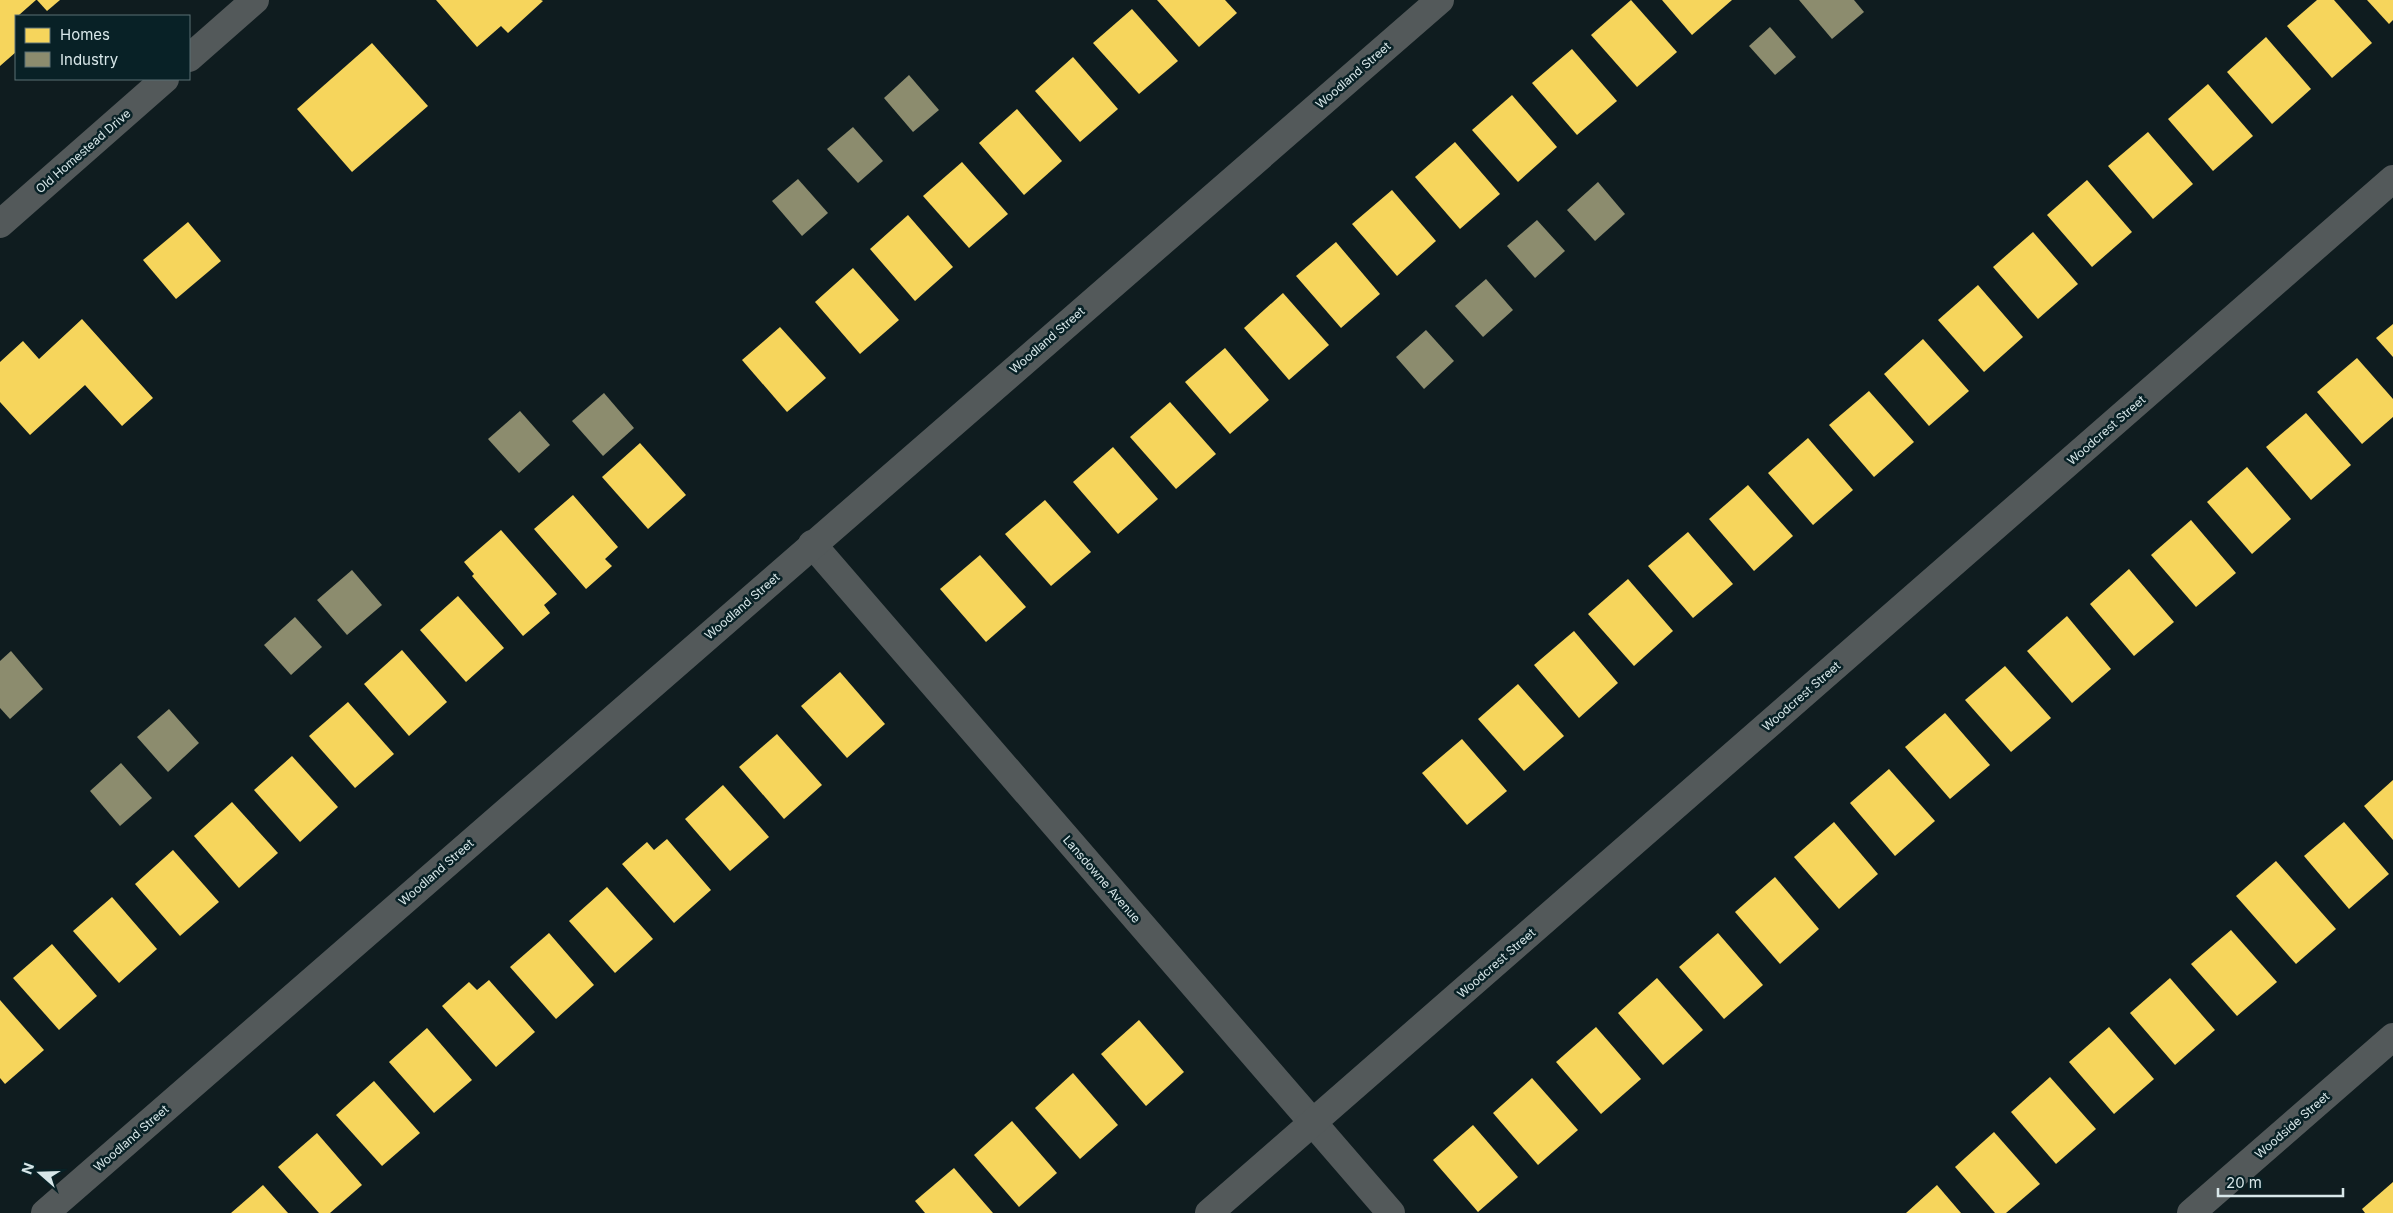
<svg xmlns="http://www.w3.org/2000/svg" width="2393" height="1213" font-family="Inter,sans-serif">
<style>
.homes{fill:#f6d55c}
.industry{fill:#8c8c6e}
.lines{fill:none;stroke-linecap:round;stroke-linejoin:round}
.minor{stroke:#53595a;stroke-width:28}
.labels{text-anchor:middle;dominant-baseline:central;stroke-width:5;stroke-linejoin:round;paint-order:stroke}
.street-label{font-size:12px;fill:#d8e7e9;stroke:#082126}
</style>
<rect width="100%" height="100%" fill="#0f1c1f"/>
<!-- homes -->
<g class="homes">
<polygon points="0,0 36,0 19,15 20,16 16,16 16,52 0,66"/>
<polygon points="37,0 60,0 47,11"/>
<polygon points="436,0 541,0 543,1 508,33 501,26 477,47"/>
<polygon points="1157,0 1225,0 1237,13 1199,47"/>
<polygon points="1631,0 1677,52 1637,87 1591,35"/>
<polygon points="1662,0 1732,0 1692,35"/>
<polygon points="2317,0 2334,0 2372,43 2332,78 2287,26"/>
<polygon points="2367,0 2393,0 2393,20 2389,24"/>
<polygon points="1132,9 1178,61 1139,94 1093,43"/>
<polygon points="2266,37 2311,89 2272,124 2227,72"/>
<polygon points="372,43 428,106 352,172 297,109"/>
<polygon points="1572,49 1617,101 1577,135 1532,83"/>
<polygon points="1073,57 1118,109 1080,142 1035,91"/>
<polygon points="2208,84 2253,136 2213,171 2168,119"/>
<polygon points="1512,95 1557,147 1518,182 1472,130"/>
<polygon points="1017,109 1062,161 1024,195 979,143"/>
<polygon points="2148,132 2193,184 2153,219 2108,166"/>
<polygon points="1455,142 1500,194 1460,229 1415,177"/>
<polygon points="962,162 1008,214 969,248 923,196"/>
<polygon points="2087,180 2132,232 2092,267 2047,215"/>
<polygon points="1392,190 1436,241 1397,276 1352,224"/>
<polygon points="908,215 953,267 915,301 870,249"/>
<polygon points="188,222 221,261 176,299 143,260"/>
<polygon points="2033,232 2078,284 2038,319 1993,267"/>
<polygon points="1336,242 1380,294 1341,328 1296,276"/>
<polygon points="853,268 899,320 860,354 815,302"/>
<polygon points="1978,285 2023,337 1984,372 1938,320"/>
<polygon points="1283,293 1329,345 1289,380 1244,328"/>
<polygon points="82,319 153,398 122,426 85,385 30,435 0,402 0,362 23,341 39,359"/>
<polygon points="2393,324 2393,357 2376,338"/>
<polygon points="780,327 826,378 787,412 742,360"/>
<polygon points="1923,339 1969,391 1929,426 1884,374"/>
<polygon points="1225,348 1269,400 1230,434 1185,382"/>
<polygon points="2357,358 2393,399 2393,417 2362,444 2317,392"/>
<polygon points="1869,391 1914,442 1874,477 1829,425"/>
<polygon points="1170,402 1216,454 1176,489 1130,437"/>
<polygon points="2306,413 2351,465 2311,500 2266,447"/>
<polygon points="1808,438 1853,490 1813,525 1768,473"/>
<polygon points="640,443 686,495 648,529 602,477"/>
<polygon points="1113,447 1158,499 1118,534 1073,482"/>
<polygon points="2247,467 2291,519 2252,554 2207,502"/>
<polygon points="1748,485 1793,536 1754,571 1709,519"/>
<polygon points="573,495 618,547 605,559 612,566 586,589 534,529"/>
<polygon points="1045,500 1091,552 1051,586 1005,534"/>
<polygon points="2191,520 2236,573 2196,607 2151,555"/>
<polygon points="501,530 557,594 544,605 550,613 523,636 472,576 474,574 464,562"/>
<polygon points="1688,532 1733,584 1693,618 1648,566"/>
<polygon points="980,555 1026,607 986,642 940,589"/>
<polygon points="2129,569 2174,622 2134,656 2090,604"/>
<polygon points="1628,579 1673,631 1634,666 1588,614"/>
<polygon points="458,596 504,648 466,682 420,630"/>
<polygon points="2067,616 2111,669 2072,703 2027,651"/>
<polygon points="1574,631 1618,683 1579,718 1534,665"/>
<polygon points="402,650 447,702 409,736 364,684"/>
<polygon points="2005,666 2051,718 2011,752 1965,700"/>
<polygon points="840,672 885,724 847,758 801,706"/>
<polygon points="1518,684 1564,736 1524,771 1478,719"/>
<polygon points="348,702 394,754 355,788 309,736"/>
<polygon points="1945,713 1990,765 1950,799 1905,747"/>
<polygon points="777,734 822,785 784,819 739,767"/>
<polygon points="1462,739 1507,791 1467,825 1422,773"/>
<polygon points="292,756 338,807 300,842 254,790"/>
<polygon points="1889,769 1935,821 1895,856 1850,803"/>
<polygon points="2393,780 2393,840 2364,806"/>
<polygon points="723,785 769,837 730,871 685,819"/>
<polygon points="232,802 278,853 239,888 194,836"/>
<polygon points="1834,822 1878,874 1839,909 1794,857"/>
<polygon points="2344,822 2389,874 2349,909 2304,856"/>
<polygon points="667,839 711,890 674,923 622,864 647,842 654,850"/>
<polygon points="173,850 219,902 180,936 135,884"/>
<polygon points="2276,861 2336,929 2296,964 2236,896"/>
<polygon points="1775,877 1819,929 1780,964 1735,912"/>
<polygon points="607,887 653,939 615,973 569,921"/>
<polygon points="112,897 157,949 119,983 73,931"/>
<polygon points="2231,930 2277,982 2237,1016 2191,964"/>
<polygon points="549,933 594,985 556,1019 510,967"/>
<polygon points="1718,933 1763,985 1724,1019 1679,967"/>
<polygon points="52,944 97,996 59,1030 13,978"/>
<polygon points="1657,978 1703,1030 1663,1065 1618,1013"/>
<polygon points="2170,978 2215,1030 2175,1065 2130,1013"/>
<polygon points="489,980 535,1032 496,1067 442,1006 469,982 477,990"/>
<polygon points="0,1000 44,1050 5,1084 0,1078"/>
<polygon points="1139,1020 1184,1072 1146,1106 1101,1054"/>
<polygon points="1596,1027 1641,1079 1601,1114 1556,1062"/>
<polygon points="2109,1027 2154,1079 2114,1114 2069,1062"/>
<polygon points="427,1028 472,1080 434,1113 389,1062"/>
<polygon points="1073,1073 1118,1125 1080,1159 1035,1108"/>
<polygon points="2050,1077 2096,1129 2056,1164 2011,1112"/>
<polygon points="1532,1078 1578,1130 1538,1165 1493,1113"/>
<polygon points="374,1081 420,1133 382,1166 336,1115"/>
<polygon points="1012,1121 1057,1173 1019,1207 974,1155"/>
<polygon points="1473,1125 1518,1177 1478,1212 1433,1160"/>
<polygon points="1994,1132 2040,1184 2006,1213 1995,1213 1955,1167"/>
<polygon points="317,1133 362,1185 330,1213 319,1213 278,1167"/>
<polygon points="954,1168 993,1213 925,1213 915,1201"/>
<polygon points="2393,1182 2393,1213 2365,1213 2362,1209"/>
<polygon points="263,1185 288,1213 231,1213"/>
<polygon points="1937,1185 1961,1213 1906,1213"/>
</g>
<!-- industry -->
<g class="industry">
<polygon points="1799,0 1854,0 1864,12 1832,39"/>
<polygon points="1770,27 1796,57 1775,75 1749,46"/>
<polygon points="909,75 939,110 913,132 884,98"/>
<polygon points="853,127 883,161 858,183 827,149"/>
<polygon points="798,179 828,213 802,236 772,201"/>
<polygon points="1598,182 1625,214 1595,241 1567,210"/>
<polygon points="1537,220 1565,251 1535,278 1507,246"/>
<polygon points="1486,279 1513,310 1483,337 1455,306"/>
<polygon points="1426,330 1454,361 1424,389 1396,357"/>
<polygon points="604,393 634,428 603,456 572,421"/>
<polygon points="520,411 550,445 519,473 488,439"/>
<polygon points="352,570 382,605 347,635 317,600"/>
<polygon points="295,617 322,647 291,675 264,645"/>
<polygon points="11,651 43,689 10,719 0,708 0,661"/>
<polygon points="169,709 199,743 168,772 137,737"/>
<polygon points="121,763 152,798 120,826 90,791"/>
</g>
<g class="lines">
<!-- minor -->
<g class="minor">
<polyline points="189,58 255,0"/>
<polyline points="0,224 165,79"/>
<polyline points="812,544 1391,1213"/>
<polyline points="45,1213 1440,0"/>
<polyline points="1209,1213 2393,179"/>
<polyline points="2191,1213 2393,1037"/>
</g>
</g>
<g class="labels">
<!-- street labels -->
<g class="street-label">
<text transform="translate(1353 75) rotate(-41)">Woodland Street</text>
<text transform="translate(83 151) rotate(-41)">Old Homestead Drive</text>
<text transform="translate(1047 340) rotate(-41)">Woodland Street</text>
<text transform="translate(2106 430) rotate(-41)">Woodcrest Street</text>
<text transform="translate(742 606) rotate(-41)">Woodland Street</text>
<text transform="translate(1801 696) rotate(-41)">Woodcrest Street</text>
<text transform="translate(436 872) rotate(-41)">Woodland Street</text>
<text transform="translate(1102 879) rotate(49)">Lansdowne Avenue</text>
<text transform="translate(1496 963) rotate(-41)">Woodcrest Street</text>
<text transform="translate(2292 1125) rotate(-41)">Woodside Street</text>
<text transform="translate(131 1138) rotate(-41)">Woodland Street</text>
</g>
</g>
<!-- legend -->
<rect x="15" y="15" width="175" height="65" fill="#082126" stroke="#5b7074"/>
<rect x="25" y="28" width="25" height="15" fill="#f6d55c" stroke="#5b7074"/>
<text x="60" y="40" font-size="15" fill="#d8e7e9">Homes</text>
<rect x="25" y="52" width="25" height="15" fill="#8c8c6e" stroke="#5b7074"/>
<text x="60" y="65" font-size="15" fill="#d8e7e9">Industry</text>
<!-- north arrow -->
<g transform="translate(40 1173) rotate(290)" stroke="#082126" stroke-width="4" paint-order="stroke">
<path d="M0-4L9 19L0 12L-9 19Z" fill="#d8e7e9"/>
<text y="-8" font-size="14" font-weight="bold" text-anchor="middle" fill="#d8e7e9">N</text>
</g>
<!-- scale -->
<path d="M2218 1188v8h125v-8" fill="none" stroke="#d8e7e9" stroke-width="2.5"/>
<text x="2226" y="1188" font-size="15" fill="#d8e7e9" stroke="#082126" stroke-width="4" paint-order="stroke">20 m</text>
</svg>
